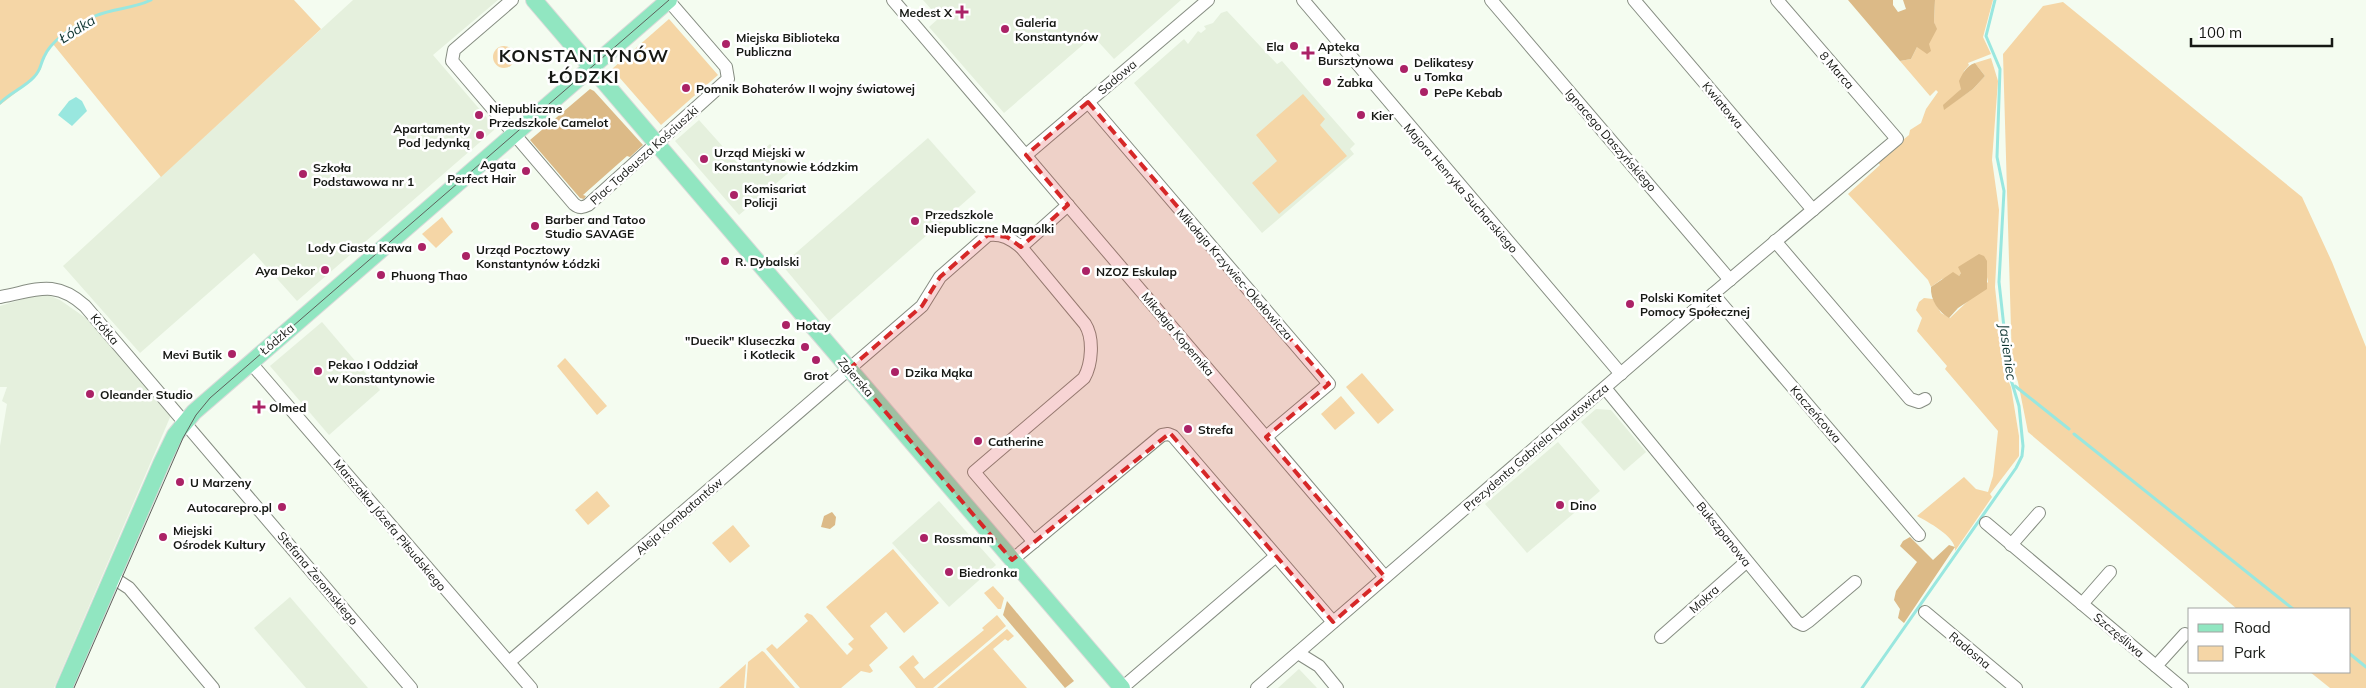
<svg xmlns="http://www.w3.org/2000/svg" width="2366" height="688" font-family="Mulish,sans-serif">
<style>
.built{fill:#e5f0dd}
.green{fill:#f5d6a6}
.forest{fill:#dcba87}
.water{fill:#99e7df}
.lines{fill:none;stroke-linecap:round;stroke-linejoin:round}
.stream{stroke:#99e7df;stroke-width:3}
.minor-casing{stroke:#868d82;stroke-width:14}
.major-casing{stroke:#dadad9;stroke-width:18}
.minor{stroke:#fff;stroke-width:12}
.major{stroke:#91e6c1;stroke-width:16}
.tram{stroke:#5d615b;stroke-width:1}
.marked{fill:#d62828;fill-opacity:0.2;stroke:#d62828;stroke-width:4;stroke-dasharray:10 6;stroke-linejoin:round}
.poi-dot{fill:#ab2266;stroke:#fff;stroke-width:2}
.labels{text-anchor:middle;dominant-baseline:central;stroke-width:5;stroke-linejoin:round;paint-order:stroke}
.poi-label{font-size:12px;font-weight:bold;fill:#161814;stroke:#fff;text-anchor:start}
.street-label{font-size:12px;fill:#161814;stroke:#fff}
.water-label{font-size:14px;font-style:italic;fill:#113734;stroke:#fff}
.district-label{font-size:18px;font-weight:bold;letter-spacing:1px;fill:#161814;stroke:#fff}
</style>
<rect width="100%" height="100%" fill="#f4fcf0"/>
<!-- built -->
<g class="built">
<polygon points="353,0 498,0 433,55 494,126 494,130 297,301 254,253 140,353 63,266"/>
<polygon points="923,0 1181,0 1114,59 1093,36 1004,113 929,27 939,18"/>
<polygon points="1227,11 1277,64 1282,61 1355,144 1350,149 1354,154 1262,233 1134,83 1184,39 1188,44 1198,31 1201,33 1206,29 1204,26 1213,23 1221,13"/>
<polygon points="699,120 742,168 770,144 793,169 739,215 675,141"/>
<polygon points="928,138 976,192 829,321 782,265"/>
<polygon points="43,293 60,300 90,321 171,415 54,688 0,688 0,446 7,404 2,401 7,387 0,387 0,306"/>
<polygon points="322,322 380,390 329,435 270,366"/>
<polygon points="1596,409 1611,410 1646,452 1624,471 1581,422"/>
<polygon points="1558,442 1600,491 1527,553 1485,504"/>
<polygon points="939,501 996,565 949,607 892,543"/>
<polygon points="290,597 368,688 306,688 254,628"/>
<polygon points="1299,669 1317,688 1278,688"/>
</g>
<!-- green -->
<g class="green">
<polygon points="0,0 294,0 321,29 161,177 53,44 43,57 41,69 32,80 0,105"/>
<path d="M1935 0H1993L1983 37 1991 54 1968 63 1969 65 1964 71 1961 89 1944 109 1973 89 1985 76 1975 63 1991 58 1998 81 1992 160 1999 210 1995 287 2004 371 2011 387 2019 436V456L1990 494 1992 497 1955 551C1957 537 1928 522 1917 516L1964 477 1976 489 1988 492 1993 476 1998 431 1945 369 1947 366 1917 331 1922 318 1916 310 1919 302 1924 298 1933 299 1941 313 1950 318 1988 282 1986 272 1961 273 1959 276 1942 279 1931 287 1928 280 1848 194 1880 165 1877 161 1909 135 1910 130 1921 123 1926 109 1938 92 1936 90 1930 96 1900 61 1911 59 1917 47 1928 44 1936 29 1934 22Z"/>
<polygon points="2063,2 2302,197 2332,262 2366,347 2366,688 2330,688 2310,672 2350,672 2350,609 2237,609 2028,432 2018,382 2012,363 2003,54 2043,6"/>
<polygon points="669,19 718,75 661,125 612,69"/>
<circle cx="504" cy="57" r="11"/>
<polygon points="1303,94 1325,119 1320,125 1347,156 1279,214 1252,183 1277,161 1256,135"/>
<polygon points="442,217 453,232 436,248 422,234"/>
<polygon points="565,358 607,406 597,415 557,366"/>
<polygon points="1362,373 1394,410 1378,424 1346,387"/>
<polygon points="1341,396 1355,413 1335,430 1321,414"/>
<polygon points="597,491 610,506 588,525 575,510"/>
<polygon points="733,525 750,546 730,563 712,543"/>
<polygon points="893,549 939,603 904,633 886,612 870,626 888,648 869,665 873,671 870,673 861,671 841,688 800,688 766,649 772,644 777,649 808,621 804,616 807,613 812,615 847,655 853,649 848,644 854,639 826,607"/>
<polygon points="993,586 1004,598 1001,609 998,609 984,593"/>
<polygon points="997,615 1006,626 933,688 916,688 899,667 913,655 919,663 914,667 924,679 984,630 982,628"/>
<polygon points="1007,629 1014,636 1008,641 1005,639 993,649 1027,688 937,688"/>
<polygon points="762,651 764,652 795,688 746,688 748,662"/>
<polygon points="746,664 744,688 719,688"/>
</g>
<!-- forest -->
<g class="forest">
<polygon points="1848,0 1893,0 1893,5 1898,12 1906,9 1903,0 1935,0 1934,22 1937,29 1929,44 1931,51 1927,54 1917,47 1911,59 1900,61"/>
<path d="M1975 63 1985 76 1973 89 1944 110 1943 105 1961 89 1959 81C1963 73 1966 66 1975 63Z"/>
<polygon points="590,89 594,91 643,145 630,157 627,156 583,195 586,196 584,199 580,198 530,140"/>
<path d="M1979 254 1984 256 1987 261V289L1958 308 1949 318C1939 312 1930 300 1931 287L1953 272 1959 276 1961 273 1958 267Z"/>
<polygon points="832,512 836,517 835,525 830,529 821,527 824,516"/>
<polygon points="1910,537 1933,560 1949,545 1955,547 1904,623 1898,618 1900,609 1894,600 1896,591 1917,562 1900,546 1903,541"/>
<polygon points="1007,601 1074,681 1065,688 1003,615"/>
</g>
<!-- water -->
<polygon class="water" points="76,97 82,101 87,111 72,126 58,115 69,101"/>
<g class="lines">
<!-- stream -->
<g class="stream">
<path d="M0 103C10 93 25 87 34 77 41 70 40 65 44 57 52 38 78 24 95 16 113 8 133 9 151 0"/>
<polyline points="2015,386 2069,429"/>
<polyline points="2074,434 2293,609"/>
<polyline points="2350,654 2366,667"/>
<polyline points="1862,688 2016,468 2022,456 2023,446 2019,406 2009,373 1999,282 2004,191 1997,157 2000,69 1986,36 1995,0"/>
</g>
<defs>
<g id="minor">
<path d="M512 0 454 50 452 61 574 204C579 208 582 208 588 205L728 79 726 67 668 0"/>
<polyline points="893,0 1385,577"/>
<polyline points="1303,0 1621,374"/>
<polyline points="1491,0 1730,280"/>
<polyline points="1634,0 1813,210"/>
<polyline points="1088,102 1329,384 1266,437"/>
<polyline points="1026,155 1208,0"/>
<polyline points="1775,241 1910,399 1919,402 1925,399"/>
<path d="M1021 247 1085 324C1094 338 1092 364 1084 378L974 472 1034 542"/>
<polyline points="1713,294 1919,535"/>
<path d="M0 297C35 291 54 278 85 306L411 688"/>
<polyline points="250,362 531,688"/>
<polyline points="1605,388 1797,622 1803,625 1809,621 1855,582"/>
<polyline points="1986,523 2182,688"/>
<polyline points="2011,545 2039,513"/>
<polyline points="1012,560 1162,435 1168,434 1173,436 1333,622"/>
<polyline points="112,577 129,588 213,688"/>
<polyline points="2082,604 2110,572"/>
<polyline points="1925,612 2016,688"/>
<polyline points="1661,637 1746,562"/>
<polyline points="1298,653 1319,666 1337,688"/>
<path d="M509 662 922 306 940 277 988 235C1002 233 1011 239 1021 247L1068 205"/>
<polyline points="2156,666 2185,634"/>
<polyline points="1122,688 1276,556"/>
<polyline points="1257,688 1713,294 1897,139 1777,0"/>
</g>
<g id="major">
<polyline points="534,0 1122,688"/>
<polyline points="64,688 161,464 175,435 194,412 669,0"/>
</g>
</defs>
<!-- minor casing -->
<use href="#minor" class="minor-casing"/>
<!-- major casing -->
<use href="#major" class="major-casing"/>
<!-- minor -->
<use href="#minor" class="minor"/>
<!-- major -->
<use href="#major" class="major"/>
<!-- tram -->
<polyline class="tram" points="74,688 183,438 196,415 210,398 669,0"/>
</g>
<!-- marked area -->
<path class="marked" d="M1088 102 1329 384 1266 437 1385 577 1333 622 1170 433 1012 560 849 369 922 306 940 277 988 235 1007 237 1021 247 1068 205 1026 155Z"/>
<!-- markers -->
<g class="poi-dot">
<path d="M959.5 4.5h5v5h5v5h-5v5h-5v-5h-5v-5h5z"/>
<circle cx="1005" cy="29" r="5"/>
<circle cx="726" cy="44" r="5"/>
<circle cx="1294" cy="46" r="5"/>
<path d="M1305.5 45.5h5v5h5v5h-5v5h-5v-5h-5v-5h5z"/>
<circle cx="1404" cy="69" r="5"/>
<circle cx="1327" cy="82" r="5"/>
<circle cx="686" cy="88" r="5"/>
<circle cx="1424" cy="92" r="5"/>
<circle cx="479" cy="115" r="5"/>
<circle cx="1361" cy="115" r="5"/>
<circle cx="480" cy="135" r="5"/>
<circle cx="704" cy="159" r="5"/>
<circle cx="526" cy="171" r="5"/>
<circle cx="303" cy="174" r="5"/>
<circle cx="734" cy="195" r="5"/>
<circle cx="915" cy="221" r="5"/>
<circle cx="535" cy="226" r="5"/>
<circle cx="422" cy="247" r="5"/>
<circle cx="466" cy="256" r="5"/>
<circle cx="725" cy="261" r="5"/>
<circle cx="325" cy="270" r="5"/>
<circle cx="1086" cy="271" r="5"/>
<circle cx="381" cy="275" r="5"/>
<circle cx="1630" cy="304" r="5"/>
<circle cx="786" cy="325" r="5"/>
<circle cx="805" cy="347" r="5"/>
<circle cx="232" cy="354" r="5"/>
<circle cx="816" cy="360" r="5"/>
<circle cx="318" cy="371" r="5"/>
<circle cx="895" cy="372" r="5"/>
<circle cx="90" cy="394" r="5"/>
<path d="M256.5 399.5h5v5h5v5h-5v5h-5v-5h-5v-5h5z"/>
<circle cx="1188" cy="429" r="5"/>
<circle cx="978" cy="441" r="5"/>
<circle cx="180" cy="482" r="5"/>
<circle cx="1560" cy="505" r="5"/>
<circle cx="282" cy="507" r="5"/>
<circle cx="163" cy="537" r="5"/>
<circle cx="924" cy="538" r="5"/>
<circle cx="949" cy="572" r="5"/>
</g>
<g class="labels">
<!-- poi labels -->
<g class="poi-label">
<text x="952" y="12" text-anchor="end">Medest X</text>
<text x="1015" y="22">Galeria<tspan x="1015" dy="14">Konstantynów</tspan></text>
<text x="736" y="37">Miejska Biblioteka<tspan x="736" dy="14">Publiczna</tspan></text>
<text x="1284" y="46" text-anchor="end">Ela</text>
<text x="1318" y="46">Apteka<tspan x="1318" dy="14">Bursztynowa</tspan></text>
<text x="1414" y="62">Delikatesy<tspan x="1414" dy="14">u Tomka</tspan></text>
<text x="1337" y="82">Żabka</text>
<text x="696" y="88">Pomnik Bohaterów II wojny światowej</text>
<text x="1434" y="92">PePe Kebab</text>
<text x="489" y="108">Niepubliczne<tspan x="489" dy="14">Przedszkole Camelot</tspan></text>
<text x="1371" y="115">Kier</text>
<text x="470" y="128" text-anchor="end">Apartamenty<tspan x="470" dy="14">Pod Jedynką</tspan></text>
<text x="714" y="152">Urząd Miejski w<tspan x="714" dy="14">Konstantynowie Łódzkim</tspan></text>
<text x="516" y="164" text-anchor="end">Agata<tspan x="516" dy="14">Perfect Hair</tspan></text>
<text x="313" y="167">Szkoła<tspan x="313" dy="14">Podstawowa nr 1</tspan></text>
<text x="744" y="188">Komisariat<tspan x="744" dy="14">Policji</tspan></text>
<text x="925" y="214">Przedszkole<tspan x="925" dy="14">Niepubliczne Magnolki</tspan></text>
<text x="545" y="219">Barber and Tatoo<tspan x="545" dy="14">Studio SAVAGE</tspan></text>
<text x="412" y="247" text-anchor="end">Lody Ciasta Kawa</text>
<text x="476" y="249">Urząd Pocztowy<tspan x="476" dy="14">Konstantynów Łódzki</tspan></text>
<text x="735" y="261">R. Dybalski</text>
<text x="315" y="270" text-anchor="end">Aya Dekor</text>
<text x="1096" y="271">NZOZ Eskulap</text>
<text x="391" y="275">Phuong Thao</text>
<text x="1640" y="297">Polski Komitet<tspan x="1640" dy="14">Pomocy Społecznej</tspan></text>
<text x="796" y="325">Hotay</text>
<text x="795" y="340" text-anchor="end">"Duecik" Kluseczka<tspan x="795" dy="14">i Kotlecik</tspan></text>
<text x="222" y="354" text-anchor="end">Mevi Butik</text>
<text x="328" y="364">Pekao I Oddział<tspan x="328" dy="14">w Konstantynowie</tspan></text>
<text x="905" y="372">Dzika Mąka</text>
<text x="816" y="375" text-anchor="middle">Grot</text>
<text x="100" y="394">Oleander Studio</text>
<text x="269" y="407">Olmed</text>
<text x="1198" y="429">Strefa</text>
<text x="988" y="441">Catherine</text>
<text x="190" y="482">U Marzeny</text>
<text x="1570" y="505">Dino</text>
<text x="272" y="507" text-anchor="end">Autocarepro.pl</text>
<text x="173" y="530">Miejski<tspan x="173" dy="14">Ośrodek Kultury</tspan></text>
<text x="934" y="538">Rossmann</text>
<text x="959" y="572">Biedronka</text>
</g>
<!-- street labels -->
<g class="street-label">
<text transform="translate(1837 70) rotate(49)">8 Marca</text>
<text transform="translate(1117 77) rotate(-40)">Sadowa</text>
<text transform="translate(1723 105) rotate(50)">Kwiatowa</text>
<text transform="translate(1611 140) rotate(49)">Ignacego Daszyńskiego</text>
<text transform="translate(644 155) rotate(-42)">Plac Tadeusza Kościuszki</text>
<text transform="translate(1461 188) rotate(49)">Majora Henryka Sucharskiego</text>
<text transform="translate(1235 274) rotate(49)">Mikołaja Krzywiec-Okołowicza</text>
<text transform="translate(105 329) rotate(49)">Krótka</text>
<text transform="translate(1178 334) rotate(50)">Mikołaja Kopernika</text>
<text transform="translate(277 339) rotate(-41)">Łódzka</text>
<text transform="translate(856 377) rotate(49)">Zgierska</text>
<text transform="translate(1816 414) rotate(49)">Kaczeńcowa</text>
<text transform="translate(1536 447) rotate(-41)">Prezydenta Gabriela Narutowicza</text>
<text transform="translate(679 516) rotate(-41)">Aleja Kombatantów</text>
<text transform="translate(390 525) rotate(50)">Marszałka Józefa Piłsudskiego</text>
<text transform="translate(1724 534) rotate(51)">Bukszpanowa</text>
<text transform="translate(318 578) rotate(50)">Stefana Żeromskiego</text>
<text transform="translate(1704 599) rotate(-42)">Mokra</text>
<text transform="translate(2119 635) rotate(40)">Szczęśliwa</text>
<text transform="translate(1970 650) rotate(40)">Radosna</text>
</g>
<!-- water labels -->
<g class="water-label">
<text transform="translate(77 29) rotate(-32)">Łódka</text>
<text transform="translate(2008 352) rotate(82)">Jasieniec</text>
</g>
<!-- district labels -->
<g class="district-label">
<text x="584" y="55">KONSTANTYNÓW<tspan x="584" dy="21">ŁÓDZKI</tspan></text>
</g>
</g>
<!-- legend -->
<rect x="2188" y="608" width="162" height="65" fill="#ffffff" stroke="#a2a3a1"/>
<rect x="2198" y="624" width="25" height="8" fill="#91e6c1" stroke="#a2a3a1"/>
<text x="2234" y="633" font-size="15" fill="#161814">Road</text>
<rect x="2198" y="646" width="25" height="15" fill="#f5d6a6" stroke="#a2a3a1"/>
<text x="2234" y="658" font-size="15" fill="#161814">Park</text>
<!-- scale -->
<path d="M2191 38v8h141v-8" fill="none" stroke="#161814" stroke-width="2.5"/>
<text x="2198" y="38" font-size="15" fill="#161814" stroke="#ffffff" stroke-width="4" paint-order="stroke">100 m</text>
</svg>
